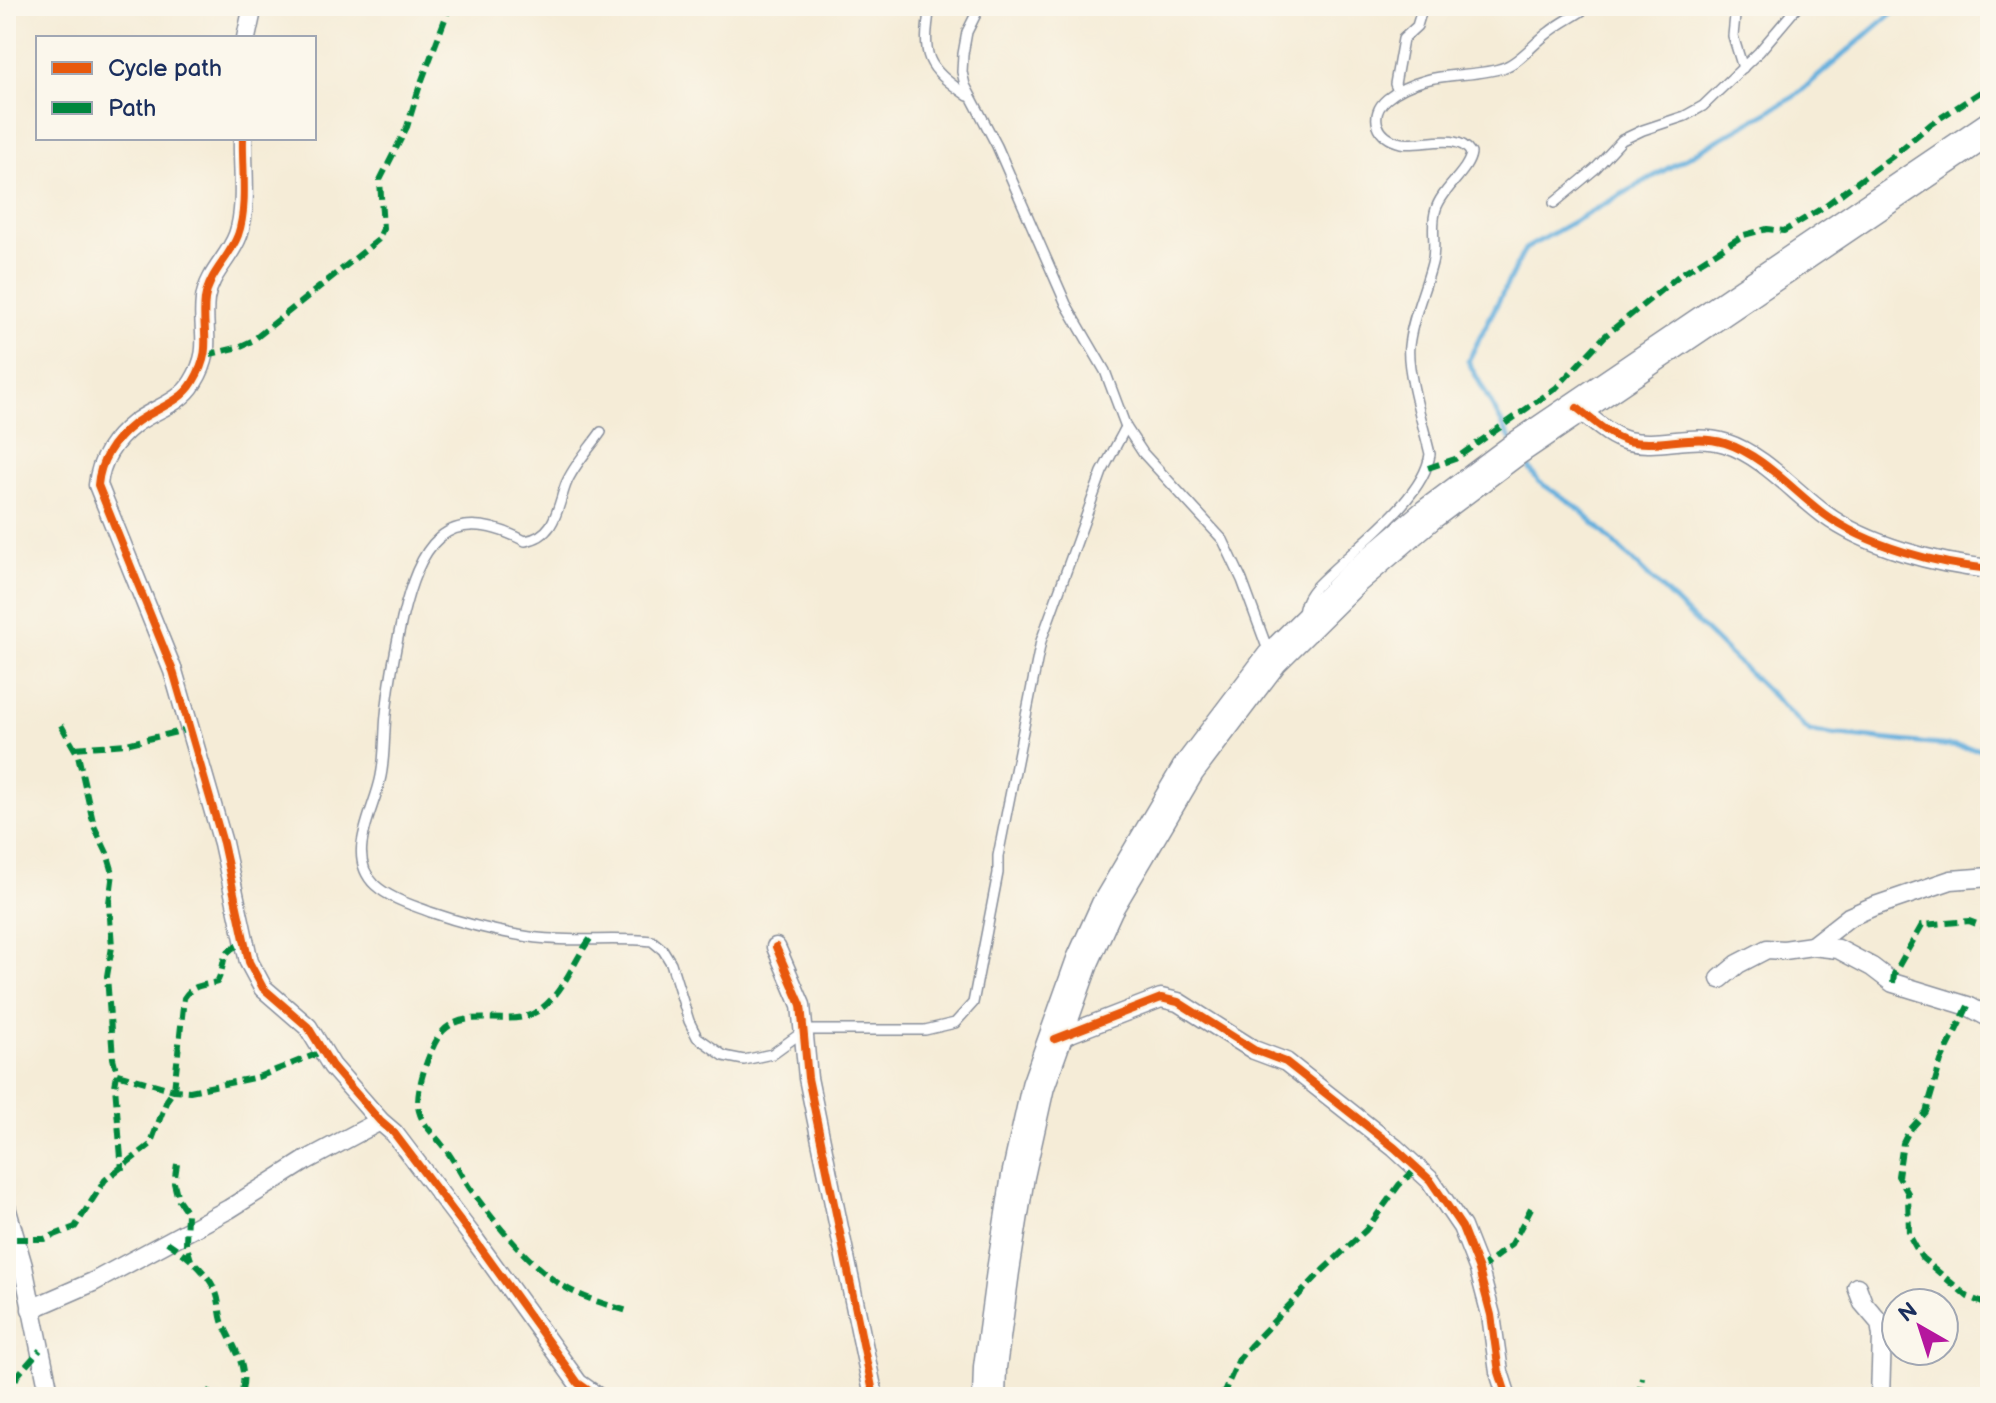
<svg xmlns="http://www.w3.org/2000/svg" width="1996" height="1403" font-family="'Balsamiq Sans',sans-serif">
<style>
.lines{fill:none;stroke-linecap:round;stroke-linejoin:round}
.stream{stroke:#64afdd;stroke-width:5}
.lane-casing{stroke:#888e9a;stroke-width:12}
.street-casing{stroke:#888e9a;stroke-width:21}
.highway-casing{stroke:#888e9a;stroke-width:35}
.lane{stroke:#fff;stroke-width:9}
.street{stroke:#fff;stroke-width:18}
.highway{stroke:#fff;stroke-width:32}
.quiet{stroke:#00873e;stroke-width:6;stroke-dasharray:12 6;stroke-linecap:butt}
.cycleway-casing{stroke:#fbf7ec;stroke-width:13}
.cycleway{stroke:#e8590c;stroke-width:8}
</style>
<rect width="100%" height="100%" fill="#fbf7ec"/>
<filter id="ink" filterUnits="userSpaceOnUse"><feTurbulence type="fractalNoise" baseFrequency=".0125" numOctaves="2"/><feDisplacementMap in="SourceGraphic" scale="16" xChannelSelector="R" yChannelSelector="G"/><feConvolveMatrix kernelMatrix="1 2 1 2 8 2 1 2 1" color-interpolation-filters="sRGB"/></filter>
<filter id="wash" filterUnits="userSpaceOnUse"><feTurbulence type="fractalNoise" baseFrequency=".006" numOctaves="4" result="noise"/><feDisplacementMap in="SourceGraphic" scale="32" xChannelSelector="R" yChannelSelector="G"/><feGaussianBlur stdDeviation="1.8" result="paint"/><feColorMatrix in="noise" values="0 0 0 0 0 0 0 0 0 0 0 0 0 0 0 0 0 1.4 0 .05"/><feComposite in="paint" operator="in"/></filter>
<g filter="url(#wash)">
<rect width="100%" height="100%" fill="#f5ecd7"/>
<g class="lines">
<!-- stream -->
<g class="stream">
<polyline points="1511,440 1468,361 1525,249 1794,97 1900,6"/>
<polyline points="1522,458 1539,482 1576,506 1810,732 1990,750"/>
</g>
</g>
</g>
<g filter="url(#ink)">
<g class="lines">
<defs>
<g id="lane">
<path d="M930 6C922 58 925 66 968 96"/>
<polyline points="980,6 967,32 963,54 962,72 965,85 997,146 1066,304 1105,371 1126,427 1143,453 1223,540 1242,580 1269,653"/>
<polyline points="1736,6 1733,36 1743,68"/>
<polyline points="1398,91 1395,84 1403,39 1417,26 1423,6"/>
<polyline points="1554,203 1595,169 1622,140 1643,130 1685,116 1703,106 1759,52 1798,6"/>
<path d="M601 432C590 448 573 466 566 484 557 508 556 536 525 541 444 499 419 548 402 619 395 651 389 683 386 715 384 735 385 756 381 776 375 810 344 855 375 885 389 898 412 905 430 912 462 923 497 932 530 937 571 943 612 937 652 941L663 950 671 963 689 1021 697 1037 724 1056 744 1060 772 1054 805 1030H925L955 1023 973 1003 998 873V856L1041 641 1102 472 1126 427"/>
<path d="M1303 614C1305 595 1316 586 1330 573 1360 544 1425 496 1430 454 1424 428 1406 370 1409 346 1412 317 1425 291 1432 263 1437 245 1430 226 1436 209 1442 189 1469 171 1471 153 1458 131 1421 147 1401 143 1377 138 1368 115 1387 99 1399 89 1411 84 1426 80 1450 73 1482 76 1505 67 1521 61 1534 43 1548 33 1561 22 1576 16 1589 6"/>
</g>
<g id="street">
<polyline points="246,38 253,6"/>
<path d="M243 138C242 168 248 206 238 235 229 259 209 273 205 299 201 333 214 348 193 382 180 404 153 409 134 424 115 439 100 460 98 485L173 671 223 843 249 962 263 988 308 1027 332 1066 380 1121 394 1133 472 1236 578 1383 598 1397"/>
<path d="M1577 408C1592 419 1610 437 1628 441 1660 448 1693 433 1725 443 1763 455 1793 491 1824 514 1867 546 1937 564 1990 569"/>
<polyline points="1812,946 1849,917 1872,907 1951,880 1990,877"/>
<polyline points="776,947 801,1005 808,1078 874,1397"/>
<polyline points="1720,979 1738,964 1767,949 1784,950 1812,946 1838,949 1872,967 1893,983 1968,1006 1990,1018"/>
<polyline points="1055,1039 1161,998 1178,1002 1254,1050 1286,1062 1395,1148 1430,1180 1462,1227 1479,1270 1491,1315 1499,1372 1507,1397"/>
<polyline points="6,1207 23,1266 50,1397"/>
<polyline points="1857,1287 1863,1303 1880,1323 1882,1336 1880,1397"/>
<polyline points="31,1309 93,1282 229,1209 305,1161 380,1121"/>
</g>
<polyline id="highway" points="989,1397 990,1367 1003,1271 1018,1176 1038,1086 1083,960 1107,907 1188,770 1272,659 1353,579 1428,515 1516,449 1990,128"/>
</defs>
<!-- lane casing -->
<use href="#lane" class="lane-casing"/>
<!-- street casing -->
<use href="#street" class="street-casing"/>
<!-- highway casing -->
<use href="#highway" class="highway-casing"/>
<!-- lane -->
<use href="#lane" class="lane"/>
<!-- street -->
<use href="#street" class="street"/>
<!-- highway -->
<use href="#highway" class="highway"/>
<!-- quiet -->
<g class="quiet">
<polyline points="206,355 236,348 252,341 378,240 383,229 380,180 407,127 419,88 450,6"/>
<polyline points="1428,468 1455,459 1556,388 1606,335 1681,274 1744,235 1767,229 1784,231 1819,210 1893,156 1931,124 1990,86"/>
<polyline points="61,725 78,755 94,826 107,853 113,873 109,903 112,947 107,976 113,1058 117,1074 115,1086 122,1170"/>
<polyline points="75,748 126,744 190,729"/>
<path d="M590 939C573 962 562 997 536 1012 510 1028 466 1007 443 1031 430 1045 414 1093 419 1111 423 1126 434 1134 443 1146 453 1158 460 1173 469 1187 491 1218 524 1259 555 1281 576 1296 602 1303 627 1311"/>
<polyline points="1893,983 1894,974 1922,925 1969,921 1990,929"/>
<polyline points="1968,1006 1941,1061 1926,1112 1909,1131 1903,1143 1898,1176 1908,1193 1909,1235 1922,1258 1968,1297 1990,1306"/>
<polyline points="1988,1016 1990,1013"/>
<polyline points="117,1074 174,1090 190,1091 258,1077 324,1051"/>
<polyline points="177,1164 174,1183 178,1199 187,1212 186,1244 191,1260"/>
<path d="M16 1239H44L75 1227 105 1180 150 1145 167 1100 174 1090 184 998C193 984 203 986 217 982 228 961 217 952 244 943"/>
<path d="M167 1242C185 1254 206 1270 215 1290 220 1300 219 1311 222 1321 233 1348 251 1367 240 1397"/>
<polyline points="1479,1270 1512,1244 1531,1208"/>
<polyline points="207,1390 214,1397"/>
<polyline points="10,1397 17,1376 40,1350"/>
<polyline points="1222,1397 1239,1359 1251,1345 1323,1270 1366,1230 1399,1185 1418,1167"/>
<polyline points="1638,1397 1642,1377"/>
</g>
<defs>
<g id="cycleway">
<path d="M243 138C242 168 248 206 238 235 229 259 209 273 205 299 201 333 214 348 193 382 180 404 153 409 134 424 115 439 100 460 98 485L173 671 223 843 249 962 263 988 308 1027 332 1066 380 1121 394 1133 472 1236 578 1383 598 1397"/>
<path d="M1577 408C1592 419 1610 437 1628 441 1660 448 1693 433 1725 443 1763 455 1793 491 1824 514 1867 546 1937 564 1990 569"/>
<polyline points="776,947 801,1005 808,1078 874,1397"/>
<polyline points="1055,1039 1161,998 1178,1002 1254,1050 1286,1062 1395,1148 1430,1180 1462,1227 1479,1270 1491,1315 1499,1372 1507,1397"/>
</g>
</defs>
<!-- cycleway casing -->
<use href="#cycleway" class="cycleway-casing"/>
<!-- cycleway -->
<use href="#cycleway" class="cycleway"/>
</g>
</g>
<!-- margin -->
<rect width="1996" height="1403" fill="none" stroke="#fbf7ec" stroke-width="32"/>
<!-- legend -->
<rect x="36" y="36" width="280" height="104" fill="#fbf7ec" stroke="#a1a7b3" stroke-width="2"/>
<rect x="52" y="62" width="40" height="12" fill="#e8590c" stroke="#a1a7b3" stroke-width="2"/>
<text x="108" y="76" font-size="24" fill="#1b2f5e">Cycle path</text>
<rect x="52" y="102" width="40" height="12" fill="#00873e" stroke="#a1a7b3" stroke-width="2"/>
<text x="108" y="116" font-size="24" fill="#1b2f5e">Path</text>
<!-- north arrow -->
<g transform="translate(1920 1327) rotate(321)"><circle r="38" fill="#fbf7ec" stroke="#a1a7b3" stroke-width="2"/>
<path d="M0-6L14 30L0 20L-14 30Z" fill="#b5179e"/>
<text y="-12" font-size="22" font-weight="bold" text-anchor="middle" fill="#1b2f5e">N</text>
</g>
</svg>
